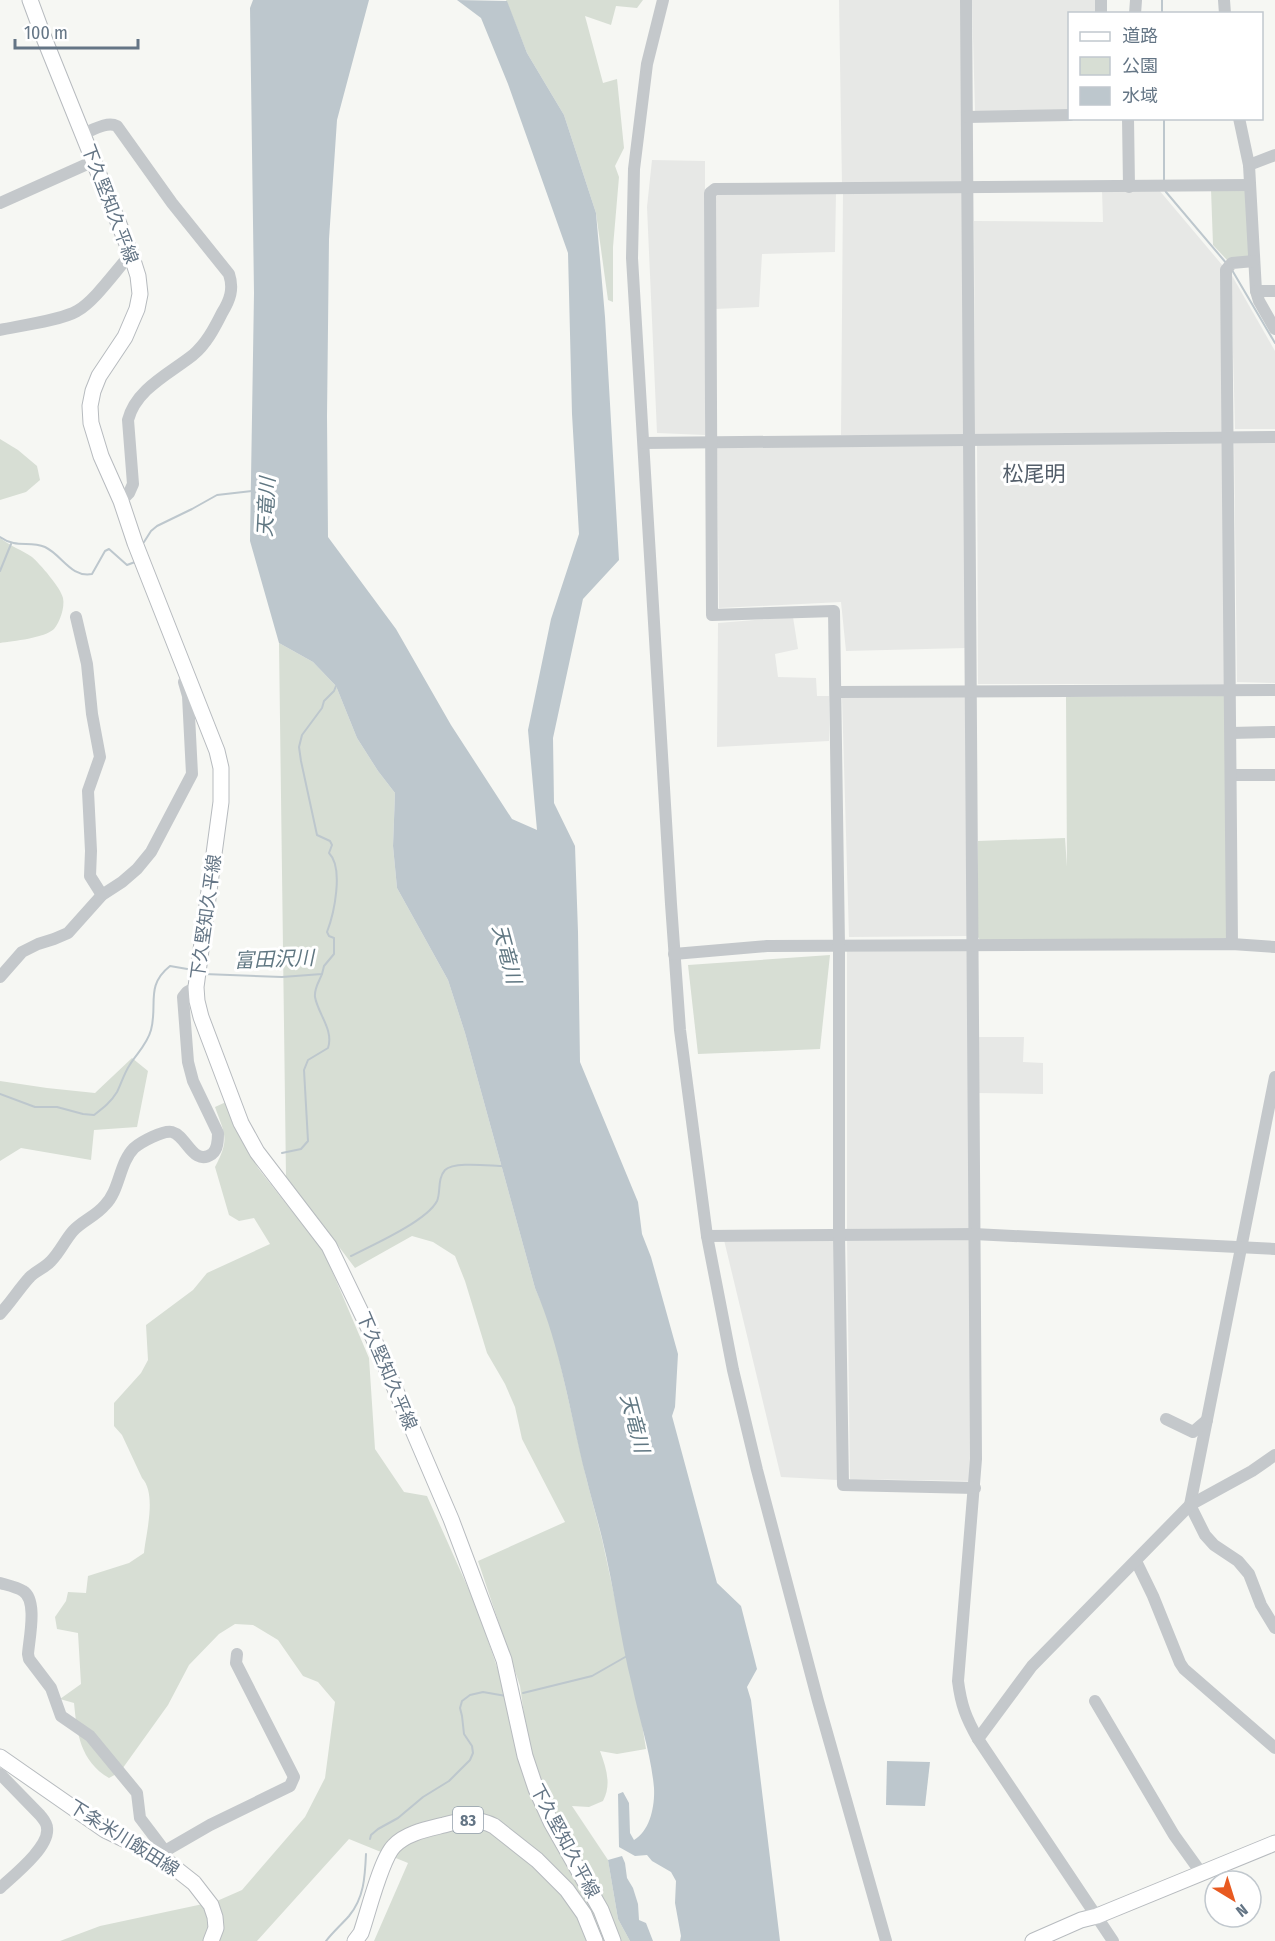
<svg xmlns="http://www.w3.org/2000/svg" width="1275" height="1941" font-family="'Fira Sans Condensed','Noto Sans JP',sans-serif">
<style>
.built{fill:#e7e8e6}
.green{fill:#d7ded4}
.water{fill:#bdc7cd}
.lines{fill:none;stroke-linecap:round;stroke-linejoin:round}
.stream{stroke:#bdc7cd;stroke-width:2}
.major-casing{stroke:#b7bbbf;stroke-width:17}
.minor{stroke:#c4c8cb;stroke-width:12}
.major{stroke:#fff;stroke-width:15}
.labels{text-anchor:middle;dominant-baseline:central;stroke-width:6;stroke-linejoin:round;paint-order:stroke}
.shield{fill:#fff;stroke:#929eaa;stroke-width:1.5}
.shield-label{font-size:16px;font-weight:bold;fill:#647585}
.street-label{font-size:18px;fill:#647585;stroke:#fff}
.water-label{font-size:20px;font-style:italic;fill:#607782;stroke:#fff}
.quarter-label{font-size:21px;fill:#535e6a;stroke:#fff}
</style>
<rect width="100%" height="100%" fill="#f6f7f3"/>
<!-- built -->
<g class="built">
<polygon points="839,0 962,0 964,183 842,185"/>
<polygon points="972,0 1097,0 1097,13 1070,14 1069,109 975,112"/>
<polygon points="652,160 705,161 705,435 657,433 647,207"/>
<polygon points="1102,190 1159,190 1223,266 1222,431 975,435 974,221 1103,222"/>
<polygon points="964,191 965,437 841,435 843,193"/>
<polygon points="836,192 835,252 762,254 759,307 715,309 715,194"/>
<polygon points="1231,274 1275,351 1275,429 1235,429"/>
<polygon points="1234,441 1275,441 1275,683 1237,682"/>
<polygon points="1224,442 1225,684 978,684 977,444"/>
<polygon points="965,445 966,648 846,651 841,602 719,608 717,448"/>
<polygon points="793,617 798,649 775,654 778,677 816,678 817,696 829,696 829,741 717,747 718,623"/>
<polygon points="967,696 967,936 849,937 842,697"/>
<polygon points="847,949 968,950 970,1228 847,1229"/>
<polygon points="978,1037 1024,1037 1023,1062 1043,1063 1043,1094 977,1093"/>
<polygon points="836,1238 838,1480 781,1477 724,1240"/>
<polygon points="847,1238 969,1238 972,1481 850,1479"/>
</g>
<!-- green -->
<g class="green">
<polygon points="506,0 643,0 637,8 616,6 611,25 585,16 603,83 617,79 624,148 615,166 619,177 613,247 613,302 608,300 596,213 564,115 527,53"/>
<polygon points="1211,189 1243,189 1247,192 1249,259 1228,261 1213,245"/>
<polygon points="0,439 18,450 37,466 40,480 26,492 0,500"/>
<path d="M0 538C10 546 22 550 32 557 40 564 61 588 63 598 65 607 60 622 54 629 45 638 13 641 0 643Z"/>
<path d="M279 643 313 662 336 686 357 738 378 771 395 793 393 846 397 888 448 980 465 1033 535 1288 547 1315 556 1345 586 1477 602 1539 642 1724 646 1749 617 1754 600 1751C606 1768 612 1784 603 1801L589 1807 572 1806 608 1860 618 1919 630 1941H374L408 1863 349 1839 257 1941H60L100 1926 217 1901 242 1890 305 1817 325 1778 335 1702 318 1682 303 1676 278 1640 253 1625 235 1624 219 1634 189 1665 168 1705 120 1772 109 1778C80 1761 77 1733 74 1703L60 1699 81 1684 78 1633 57 1629 55 1617 66 1601 68 1592 86 1593 88 1576 129 1563 144 1553C146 1533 157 1494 142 1478L122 1435 114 1426V1403L141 1373 148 1360 146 1325 193 1290 207 1273 270 1244 254 1218 239 1221 229 1215 215 1167C230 1139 225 1135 215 1107L226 1102 258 1168 324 1252 369 1358 375 1449 404 1492 427 1496 477 1608 498 1670 518 1753 527 1736 520 1686 478 1561 565 1522 522 1439 515 1407 505 1384 487 1353 465 1281 455 1256 433 1242 412 1236 355 1268 286 1177Z"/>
<polygon points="1225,696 1228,938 981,941 977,936 978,841 1065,838 1067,867 1066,697"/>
<polygon points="830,955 820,1049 698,1054 688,965"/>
<polygon points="132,1058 148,1071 137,1127 94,1130 91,1160 21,1148 0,1161 0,1081 47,1088 95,1093"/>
</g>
<!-- water -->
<g class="water">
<path d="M253 0H369L337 120 329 239 327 416 328 537 396 629 451 725 512 819 537 830 528 730 551 619 579 534 572 414 568 253 508 84 481 18 457 0 507 1 527 53 564 115 596 213 605 317 619 560 583 599 553 738 554 803 575 846 578 932 580 1062 638 1202 642 1234 651 1257 678 1354 675 1407 672 1416 717 1583 741 1606 757 1669 747 1687 751 1700 780 1941H680L681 1936 675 1903 676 1881 671 1872 652 1861 647 1855 635 1856 619 1847 618 1794 623 1792 629 1803 630 1833 634 1840C650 1831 655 1806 654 1788 651 1753 639 1719 632 1685 620 1637 614 1587 602 1538 597 1518 591 1497 586 1477 570 1414 561 1348 535 1288L465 1033 448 980 397 888 393 846 395 793 378 771 357 738 336 686 313 662 279 643 250 541 254 293 250 8Z"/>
<polygon points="887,1761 930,1762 925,1806 886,1805"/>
<polygon points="622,1856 625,1863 627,1878 633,1888 638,1904 639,1920 646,1923 653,1941 630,1941 618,1919 608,1860"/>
</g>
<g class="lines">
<!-- stream -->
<g class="stream">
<polyline points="1162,0 1162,14"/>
<polyline points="1164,118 1164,181"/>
<polyline points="1165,190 1166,192 1227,264"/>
<polyline points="1232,270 1275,343"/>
<path d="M0 537C17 549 29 540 45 547 62 555 71 578 92 574L105 551 109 549 127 565 135 562"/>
<polyline points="144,542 151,531 157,526 192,509 217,495 252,491"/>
<polyline points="0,571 11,544"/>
<path d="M204 974 282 977 322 974 324 966 334 954V938L329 936 327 932C334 914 344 868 329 853L332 845 330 841 317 835 301 761 299 747 302 735 322 708 324 701 334 691 336 686"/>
<path d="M0 1094 35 1107H57L83 1114 94 1115C103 1108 111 1102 117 1092 121 1084 124 1074 129 1066 136 1054 147 1045 151 1030 158 1004 145 986 170 966L193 970"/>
<path d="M282 1153 301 1149 308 1141 304 1070 308 1060 328 1048C334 1030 318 1014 315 997 314 988 319 982 322 974"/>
<path d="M351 1256C371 1246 427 1221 437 1201 441 1192 437 1179 445 1170 454 1161 491 1166 504 1166"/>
<polyline points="523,1693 592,1676 627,1656"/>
<polyline points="370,1839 371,1835 378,1829 398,1818 423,1797 449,1781 470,1760 473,1753 472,1746 464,1734 462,1716 460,1708 462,1701 470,1695 483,1692 506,1696"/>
<path d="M326 1941C333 1932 341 1925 349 1916 364 1898 365 1877 366 1854"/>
</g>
<defs>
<g id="major">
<polyline points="30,0 44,38 131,254 138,276 140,294 137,309 125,337 99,376 93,391 90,406 91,423 101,456 121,501 135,543 217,751 221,768 221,802 196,987 197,1001 201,1017 241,1123 257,1152 329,1246 372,1335 451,1519 504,1660 525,1756 536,1789 551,1822 601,1910 613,1941"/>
<polyline points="0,1757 105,1830 161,1857 194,1883 211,1905 215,1917 216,1928 211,1941"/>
<path d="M355 1941 361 1933C368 1913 381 1859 394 1846 406 1833 428 1829 444 1825 462 1820 477 1817 494 1826L537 1860 567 1890 584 1914 595 1941"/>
<polyline points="1033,1941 1081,1920 1097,1916 1275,1843"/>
</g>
</defs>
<!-- major casing -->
<use href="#major" class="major-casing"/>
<!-- minor -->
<g class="minor">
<polyline points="663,0 647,64 634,169 632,258 671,904 680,1030 707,1236 733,1370 757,1470 818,1701 886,1941"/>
<path d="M966 0 976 1459 958 1681C961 1705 966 1718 978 1739L1113 1941"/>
<polyline points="1101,0 1101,14"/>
<polyline points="1224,0 1225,14"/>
<polyline points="1135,14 1136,0"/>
<polyline points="967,117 1070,115"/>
<polyline points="1128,118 1129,187"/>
<polyline points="1239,118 1249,165 1256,291 1259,301 1275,329"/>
<path d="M83 134C93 130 107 121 117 126L172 203 229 274C234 289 230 300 222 313 214 329 206 344 193 355 169 374 136 389 128 420L133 484 129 493 121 501"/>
<polyline points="1249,165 1275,155"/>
<polyline points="0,203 94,161"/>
<polyline points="1256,291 1275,291"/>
<path d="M0 330C19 326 62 320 77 311 95 301 116 270 131 254"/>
<polyline points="644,443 1275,437"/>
<polyline points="76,617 87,664 92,714 100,757 88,791 91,851 90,876 102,895"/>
<polyline points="836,692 1275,690"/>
<polyline points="1231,733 1275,732"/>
<polyline points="1231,775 1275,775"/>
<polyline points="1232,944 1226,270 1232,263 1254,261"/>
<polyline points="674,954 767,946 1232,944 1275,947"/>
<polyline points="0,977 22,952 38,944 54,939 68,933 102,895 122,882 137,869 151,852 192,774 188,696 184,682"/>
<polyline points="1275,1077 1190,1505 1205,1535 1214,1545 1238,1561 1249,1574 1261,1605 1275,1628"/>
<polyline points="707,1236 974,1234 1275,1249"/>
<path d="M0 1314C11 1302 19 1289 29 1278 35 1271 45 1268 51 1261 60 1252 65 1240 73 1231 82 1221 96 1216 105 1205 120 1190 119 1163 134 1148 141 1142 163 1130 172 1132 187 1136 193 1167 212 1154 218 1149 218 1140 218 1133L193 1081 188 1062 183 997 187 992 196 987"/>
<polyline points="1166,1419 1193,1432 1207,1420"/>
<polyline points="975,1488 843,1485 839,1235 839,945 834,611 712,615 710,193 715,189 1250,185"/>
<polyline points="1136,1561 1153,1596 1180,1663 1184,1669 1275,1748"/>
<path d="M0 1583C7 1585 17 1587 23 1591 38 1600 29 1639 28 1654L29 1659 51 1688 61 1716 90 1736 137 1793 140 1818 165 1851"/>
<polyline points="1095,1701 1174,1835 1202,1874"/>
<polyline points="978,1739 1032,1666 1190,1505 1252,1471 1275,1455"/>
<path d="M0 1774 40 1815C43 1819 47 1823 47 1828 50 1847 13 1876 0 1888"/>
<polyline points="161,1856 165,1851 210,1825 290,1786 294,1777 236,1663 237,1654"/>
</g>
<!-- major -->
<use href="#major" class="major"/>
</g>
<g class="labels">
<!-- shield labels -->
<rect class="shield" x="453" y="1807" width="30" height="26" rx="4.5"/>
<g class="shield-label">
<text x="468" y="1820">83</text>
</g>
<!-- street labels -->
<g class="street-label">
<text transform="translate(110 204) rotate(69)">下久堅知久平線</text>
<text transform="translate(206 917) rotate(-82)">下久堅知久平線</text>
<text transform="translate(387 1371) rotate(67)">下久堅知久平線</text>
<text transform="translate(124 1838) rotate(32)">下条米川飯田線</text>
<text transform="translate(565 1841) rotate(62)">下久堅知久平線</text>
</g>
<!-- water labels -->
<g class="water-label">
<text transform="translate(266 507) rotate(-87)">天竜川</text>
<text transform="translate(507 954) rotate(75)">天竜川</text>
<text transform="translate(274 959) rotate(-2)">富田沢川</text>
<text transform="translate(635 1423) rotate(75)">天竜川</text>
</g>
<!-- quarter labels -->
<g class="quarter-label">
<text x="1034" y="474">松尾明</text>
</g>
</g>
<!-- legend -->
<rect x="1068" y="12" width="195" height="108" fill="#ffffff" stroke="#c1c8ce" stroke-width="1.5"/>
<rect x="1080" y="32" width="30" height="9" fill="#ffffff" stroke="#c1c8ce" stroke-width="1.5"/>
<text x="1122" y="42" font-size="18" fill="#647585">道路</text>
<rect x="1080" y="57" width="30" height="18" fill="#d7ded4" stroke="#c1c8ce" stroke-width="1.5"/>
<text x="1122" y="72" font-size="18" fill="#647585">公園</text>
<rect x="1080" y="87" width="30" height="18" fill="#bdc7cd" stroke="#c1c8ce" stroke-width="1.5"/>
<text x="1122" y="102" font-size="18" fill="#647585">水域</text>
<!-- north arrow -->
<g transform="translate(1233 1899) rotate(142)"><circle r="28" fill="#ffffff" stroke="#c1c8ce" stroke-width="1.5"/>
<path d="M0-4.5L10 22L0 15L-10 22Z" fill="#e85a21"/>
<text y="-9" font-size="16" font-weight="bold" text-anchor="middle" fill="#647585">N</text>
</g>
<!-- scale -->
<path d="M15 39v9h123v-9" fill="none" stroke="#647585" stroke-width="3"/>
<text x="24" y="39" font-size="18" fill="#647585" stroke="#ffffff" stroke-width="4.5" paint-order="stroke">100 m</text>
</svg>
